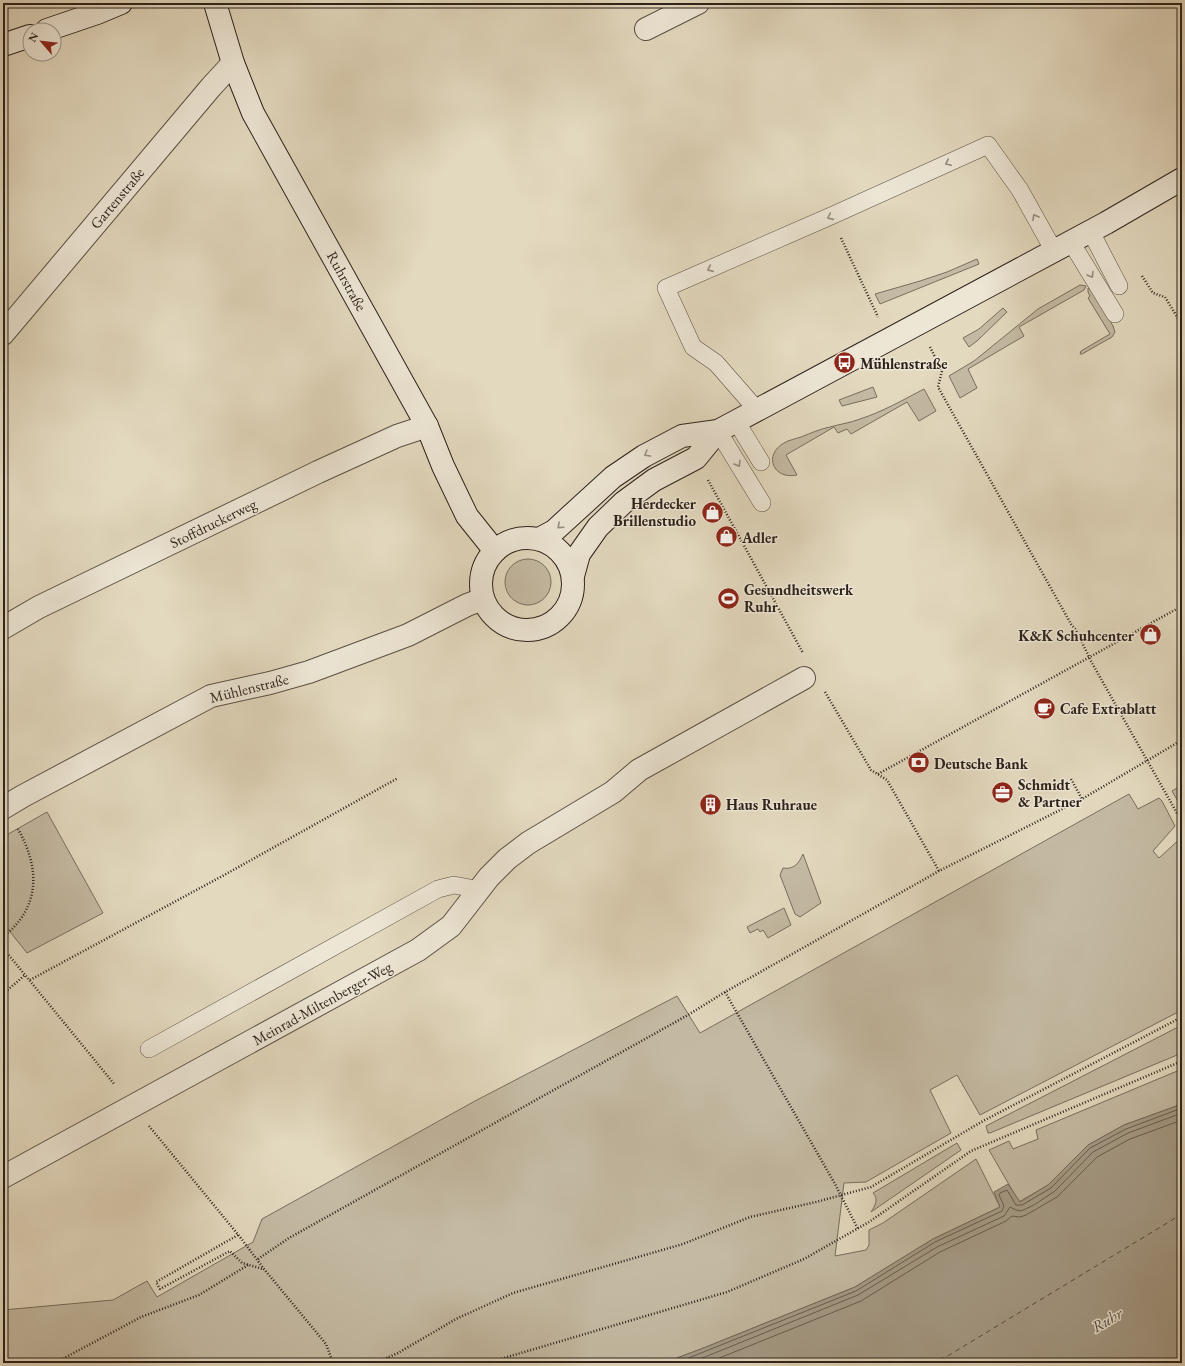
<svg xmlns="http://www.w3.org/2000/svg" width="1185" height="1366" font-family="'EB Garamond',serif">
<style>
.green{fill:#c4baa3;stroke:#786e5f}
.water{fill:#a59b87;stroke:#756b5c}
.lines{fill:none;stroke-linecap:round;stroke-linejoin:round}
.shore{stroke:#685e51;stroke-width:1}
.ferry{stroke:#564c41;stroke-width:1;stroke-dasharray:5 4;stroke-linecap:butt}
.service-casing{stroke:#5a5044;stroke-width:18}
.minor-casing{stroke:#5a5044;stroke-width:24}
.secondary-casing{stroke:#2c221b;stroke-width:24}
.path{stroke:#2c221b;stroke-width:2.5;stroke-dasharray:1 2;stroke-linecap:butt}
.service{stroke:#ede6d5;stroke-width:17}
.minor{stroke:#ede6d5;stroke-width:22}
.secondary{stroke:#ede6d5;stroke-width:22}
.oneway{stroke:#968e81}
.labels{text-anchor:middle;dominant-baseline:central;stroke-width:3;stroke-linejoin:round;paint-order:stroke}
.street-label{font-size:15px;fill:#2c221b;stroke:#ede6d5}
.poi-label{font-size:15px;font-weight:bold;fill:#2c221b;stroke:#ede6d5;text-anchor:start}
.water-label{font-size:16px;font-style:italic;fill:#564c41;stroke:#ede6d5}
</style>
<rect width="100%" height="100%" fill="#e3d9bf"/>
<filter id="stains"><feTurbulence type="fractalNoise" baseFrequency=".005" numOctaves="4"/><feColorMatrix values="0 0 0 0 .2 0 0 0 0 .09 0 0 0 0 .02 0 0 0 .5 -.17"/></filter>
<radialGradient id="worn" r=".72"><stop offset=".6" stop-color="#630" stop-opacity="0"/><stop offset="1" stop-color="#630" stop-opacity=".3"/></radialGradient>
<!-- green -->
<g class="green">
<polygon points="977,259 979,264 880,304 875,294 920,281 947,272"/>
<polygon points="1080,285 1086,286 1084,290 1019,327 1024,336 968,369 977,388 960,398 949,376 974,361 1038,309"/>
<polygon points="1088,288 1092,290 1113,326 1115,332 1112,337 1082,354 1080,354 1081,351 1110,334 1088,298 1090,296 1088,292"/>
<polygon points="1003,308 1007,312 977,341 969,347 963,338 979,329"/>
<polygon points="873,387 877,397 842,406 839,400"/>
<path d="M924 389 936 411 919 421 907 402 851 434 847 429 838 433 834 427 786 455 797 475C773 480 763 455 784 443 789 440 795 439 801 437 811 433 820 429 830 427 840 424 850 423 860 419 882 412 903 400 924 389Z"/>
<circle cx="528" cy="582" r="23"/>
<polygon points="1182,785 1182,808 1172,791"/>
<polygon points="1129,794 1138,809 1159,798 1162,801 1175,826 1153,851 1159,858 1182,837 1182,1010 980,1115 957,1075 930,1090 951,1133 866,1182 844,1183 835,1256 866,1250 869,1245 869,1230 883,1223 976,1159 1000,1207 933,1239 855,1287 706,1347 664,1363 3,1363 3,1310 113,1300 147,1281 157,1297 253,1242 262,1219 475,1101 677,996 700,1033"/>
<polygon points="47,812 103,913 27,953 3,923 3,837"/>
<path d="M803 854 821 903 800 917 795 914 780 875 783 868C794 870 799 863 803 854Z"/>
<polygon points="784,908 791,925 768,938 763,930 760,932 758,929 750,933 747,927"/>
<polygon points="1182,1025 1182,1053 990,1133 988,1133 986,1126"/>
<polygon points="1182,1069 1182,1104 1124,1125 1088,1145 1048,1185 1019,1202 989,1150 1009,1141 1013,1149 1038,1139 1036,1130"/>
<path d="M957 1143 961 1150 871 1212C875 1206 879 1199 873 1193Z"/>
</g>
<!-- water -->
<polygon class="water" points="1182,1104 1182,1363 664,1363 706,1347 855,1287 933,1239 1000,1207 994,1192 1008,1184 1020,1202 1048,1185 1088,1145 1124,1125"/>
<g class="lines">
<!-- shore -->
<g class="shore">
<polyline points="676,1363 856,1291 935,1242 1002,1211 1004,1206 999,1195 1000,1193 1007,1190 1016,1205 1022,1205 1051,1188 1090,1148 1126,1129 1182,1108"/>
<polyline points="690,1363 858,1295 937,1247 1004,1216 1010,1207 1016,1210 1021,1211 1034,1205 1055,1191 1093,1152 1128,1133 1182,1113"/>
<polyline points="707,1363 861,1301 940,1252 1006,1221 1012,1216 1020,1217 1026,1215 1057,1197 1097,1157 1130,1139 1182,1120"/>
</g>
<!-- ferry -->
<polyline class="ferry" points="931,1363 946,1357 1182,1214"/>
<defs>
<g id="service">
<polyline points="1091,232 1119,286"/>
<polyline points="1071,242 1115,314"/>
<polyline points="757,410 716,363 693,347 666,288 831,216 988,145 1020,190 1054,251"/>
<polyline points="736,421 761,462"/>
<polyline points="718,431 762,503"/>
<polyline points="149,1049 438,889 454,885 480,890"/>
</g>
<g id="minor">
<polyline points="646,29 698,3"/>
<polyline points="3,334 211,87 233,63"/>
<polyline points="3,628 39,607 318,472 397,436 427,426"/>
<polyline points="3,808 23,796 211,696 270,683 309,672 408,635 467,605 483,599"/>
<polyline points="3,1177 418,950 451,926 489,877 507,859 528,843 613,792 639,770 804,678"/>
</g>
<g id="secondary">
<polyline points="215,3 233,63 253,113 427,426 443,466 467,516 495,551"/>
<polyline points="47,30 97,13 121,3"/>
<polyline points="3,45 30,36"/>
<circle cx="527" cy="584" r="46"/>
<polyline points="539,539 554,531 613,477 644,456 682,436 718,431 1106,223 1182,179"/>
<polyline points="573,576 579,554 598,527 624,502 654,480 696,458 718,431"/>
</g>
</defs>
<!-- service casing -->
<use href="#service" class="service-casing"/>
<!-- minor casing -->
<use href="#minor" class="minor-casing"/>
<!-- secondary casing -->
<use href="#secondary" class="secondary-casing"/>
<!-- path -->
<g class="path">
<polyline points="841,238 878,317"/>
<polyline points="1142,276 1153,293 1165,297 1182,325"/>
<polyline points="930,347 942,371 938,387 1071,624 1076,630 1092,663 1182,822"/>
<polyline points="708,480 803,653"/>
<polyline points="825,692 871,770 887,780 939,871"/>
<polyline points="878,774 1182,606"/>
<polyline points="1071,779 1082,799"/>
<path d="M3 937C41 907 40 868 18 829"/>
<polyline points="3,948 115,1085"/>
<polyline points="30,980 226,874 398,778"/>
<polyline points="725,992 835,1184 858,1229"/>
<polyline points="3,994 25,975"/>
<polyline points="149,1126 240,1237 264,1269 326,1344 333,1363"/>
<polyline points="238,1235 156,1282 160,1289 230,1251 242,1263 263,1269"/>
<polyline points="258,1259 289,1238 688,1015 725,992 939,871 1082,799 1182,740"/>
<polyline points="387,1358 393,1363"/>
<polyline points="55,1363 141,1317 199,1295 248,1265"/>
<polyline points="372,1363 377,1362 398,1353 456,1319 513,1293 683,1244 750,1217 816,1202 871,1187 983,1121 1182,1017"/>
<polyline points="487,1363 727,1292 804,1259 869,1222 971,1151 1182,1061"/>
</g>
<!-- service -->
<use href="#service" class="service"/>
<!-- minor -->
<use href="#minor" class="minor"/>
<!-- secondary -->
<use href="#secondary" class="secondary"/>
</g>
<!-- one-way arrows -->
<defs><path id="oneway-chevron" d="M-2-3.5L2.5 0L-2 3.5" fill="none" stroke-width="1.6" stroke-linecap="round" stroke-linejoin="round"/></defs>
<g class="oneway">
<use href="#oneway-chevron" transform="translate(948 163) rotate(155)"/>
<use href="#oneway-chevron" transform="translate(830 217) rotate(156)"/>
<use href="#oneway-chevron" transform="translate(1035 217) rotate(-119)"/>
<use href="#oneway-chevron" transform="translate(710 269) rotate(156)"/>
<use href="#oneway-chevron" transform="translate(1091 275) rotate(59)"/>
<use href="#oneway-chevron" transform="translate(647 454) rotate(150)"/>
<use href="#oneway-chevron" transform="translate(738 464) rotate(59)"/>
<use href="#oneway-chevron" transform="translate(560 526) rotate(138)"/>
</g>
<!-- icons -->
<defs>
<symbol id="bus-disc" viewBox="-11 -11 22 22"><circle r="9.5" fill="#8f2418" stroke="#ede6d5"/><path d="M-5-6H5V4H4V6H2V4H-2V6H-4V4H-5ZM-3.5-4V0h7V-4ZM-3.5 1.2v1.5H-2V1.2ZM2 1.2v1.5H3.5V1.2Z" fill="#fff"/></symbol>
<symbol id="shop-disc" viewBox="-11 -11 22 22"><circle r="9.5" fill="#8f2418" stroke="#ede6d5"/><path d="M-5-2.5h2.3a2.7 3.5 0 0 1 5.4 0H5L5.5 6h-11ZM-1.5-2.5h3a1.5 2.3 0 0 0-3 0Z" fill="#fff"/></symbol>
<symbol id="stadium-disc" viewBox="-11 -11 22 22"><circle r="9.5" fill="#8f2418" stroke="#ede6d5"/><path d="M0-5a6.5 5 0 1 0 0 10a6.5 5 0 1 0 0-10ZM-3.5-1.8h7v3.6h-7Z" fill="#fff"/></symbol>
<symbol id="cafe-disc" viewBox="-11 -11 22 22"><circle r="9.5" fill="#8f2418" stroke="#ede6d5"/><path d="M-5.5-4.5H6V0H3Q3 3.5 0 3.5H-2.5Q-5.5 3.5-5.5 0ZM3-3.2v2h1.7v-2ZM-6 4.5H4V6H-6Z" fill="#fff"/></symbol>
<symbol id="bank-disc" viewBox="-11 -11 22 22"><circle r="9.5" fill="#8f2418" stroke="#ede6d5"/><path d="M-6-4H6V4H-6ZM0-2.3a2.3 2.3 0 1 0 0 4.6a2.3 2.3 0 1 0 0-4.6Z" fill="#fff"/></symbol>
<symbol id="office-disc" viewBox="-11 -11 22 22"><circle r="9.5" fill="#8f2418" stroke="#ede6d5"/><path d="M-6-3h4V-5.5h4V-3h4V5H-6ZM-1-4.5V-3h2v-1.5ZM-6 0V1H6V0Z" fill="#fff"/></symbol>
<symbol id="building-disc" viewBox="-11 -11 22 22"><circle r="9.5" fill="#8f2418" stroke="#ede6d5"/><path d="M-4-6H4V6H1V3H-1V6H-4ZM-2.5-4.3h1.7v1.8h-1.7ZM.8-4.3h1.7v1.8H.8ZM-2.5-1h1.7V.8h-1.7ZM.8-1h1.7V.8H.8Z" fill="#fff"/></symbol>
</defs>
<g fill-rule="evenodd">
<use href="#bus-disc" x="832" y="350" width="25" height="25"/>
<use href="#shop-disc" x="700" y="500" width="25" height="25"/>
<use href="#shop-disc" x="714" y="524" width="25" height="25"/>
<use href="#stadium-disc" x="716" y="586" width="25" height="25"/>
<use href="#shop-disc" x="1138" y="622" width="25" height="25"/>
<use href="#cafe-disc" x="1032" y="696" width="25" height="25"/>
<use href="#bank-disc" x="906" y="750" width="25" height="25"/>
<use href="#office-disc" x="990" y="780" width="25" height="25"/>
<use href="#building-disc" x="698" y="792" width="25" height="25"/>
</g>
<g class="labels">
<!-- street labels -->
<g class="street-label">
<text transform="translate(117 198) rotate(-50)">Gartenstraße</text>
<text transform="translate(347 281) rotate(61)">Ruhrstraße</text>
<text transform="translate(213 523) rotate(-26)">Stoffdruckerweg</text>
<text transform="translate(249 688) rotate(-14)">Mühlenstraße</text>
<text transform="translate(322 1003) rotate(-29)">Meinrad-Miltenberger-Weg</text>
</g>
<!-- poi labels -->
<g class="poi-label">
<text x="860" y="363">Mühlenstraße</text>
<text x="696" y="503" text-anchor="end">Herdecker<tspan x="696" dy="17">Brillenstudio</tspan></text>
<text x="742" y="537">Adler</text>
<text x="744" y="589">Gesundheitswerk<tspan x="744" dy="17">Ruhr</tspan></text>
<text x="1134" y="635" text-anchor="end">K&amp;K Schuhcenter</text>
<text x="1060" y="708">Cafe Extrablatt</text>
<text x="934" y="763">Deutsche Bank</text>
<text x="1018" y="784">Schmidt<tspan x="1018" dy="17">&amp; Partner</tspan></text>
<text x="726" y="804">Haus Ruhraue</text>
</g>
<!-- water labels -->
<g class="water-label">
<text transform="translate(1107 1320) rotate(-30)">Ruhr</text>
</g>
</g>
<!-- margin -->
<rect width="1185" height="1366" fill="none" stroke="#e3d9bf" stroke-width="16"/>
<rect x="4" y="4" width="1177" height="1358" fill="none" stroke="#2c221b" stroke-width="2"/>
<rect x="8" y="8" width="1169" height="1350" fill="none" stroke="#2c221b"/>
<!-- north arrow -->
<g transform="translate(42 42) rotate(298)"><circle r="19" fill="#ede6d5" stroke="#a0988b"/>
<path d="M0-3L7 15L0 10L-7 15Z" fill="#8f2418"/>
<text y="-6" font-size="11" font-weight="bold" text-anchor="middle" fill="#2c221b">N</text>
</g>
<rect width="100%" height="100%" filter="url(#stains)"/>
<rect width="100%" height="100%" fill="url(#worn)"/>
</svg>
